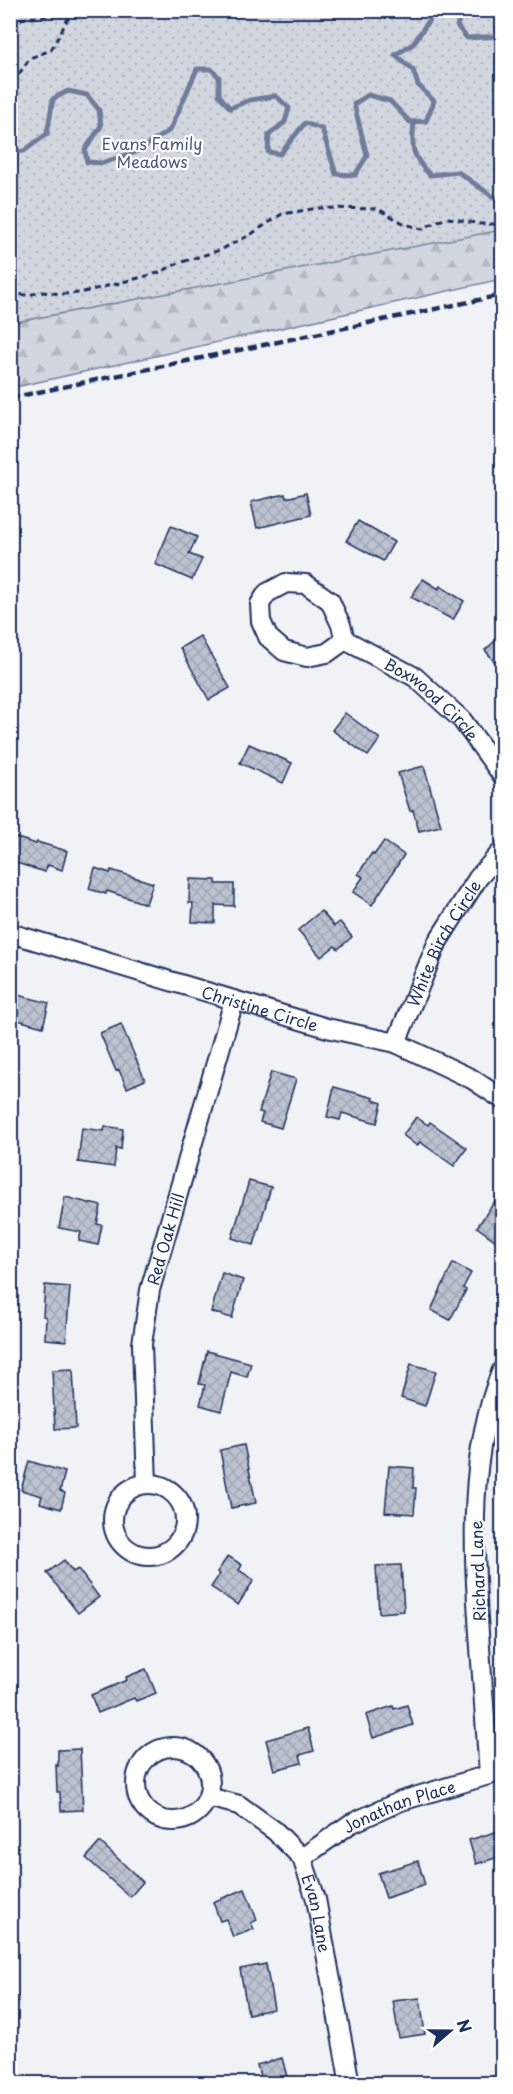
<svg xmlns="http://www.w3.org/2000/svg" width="513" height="2094" font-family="'Playpen Sans',sans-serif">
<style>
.forest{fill:url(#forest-firs);stroke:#76829e;stroke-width:1.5}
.park{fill:url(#park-dots);stroke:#76829e;stroke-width:1.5}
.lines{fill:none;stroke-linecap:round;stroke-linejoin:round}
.stream{stroke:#707c9a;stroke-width:5}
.building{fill:url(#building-cross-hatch);stroke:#1b2f5e;stroke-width:1.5}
.street-casing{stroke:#1b2f5e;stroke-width:22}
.path{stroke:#1b2f5e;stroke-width:3;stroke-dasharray:6 4.5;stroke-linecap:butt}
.street{stroke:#fff;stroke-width:18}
.rail{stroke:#1b2f5e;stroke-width:4.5;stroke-dasharray:9 4.5;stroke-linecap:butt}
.labels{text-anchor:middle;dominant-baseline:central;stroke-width:4.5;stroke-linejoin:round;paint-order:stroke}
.park-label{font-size:16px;fill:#49597e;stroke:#fff}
.street-label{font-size:16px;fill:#1b2f5e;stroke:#fff}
</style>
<defs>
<pattern id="forest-firs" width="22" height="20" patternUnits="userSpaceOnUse" patternTransform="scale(1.5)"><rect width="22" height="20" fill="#d2d6df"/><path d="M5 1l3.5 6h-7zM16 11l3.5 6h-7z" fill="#b4b8c2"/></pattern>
<pattern id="park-dots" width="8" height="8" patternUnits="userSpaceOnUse" patternTransform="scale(1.5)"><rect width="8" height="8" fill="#d2d6df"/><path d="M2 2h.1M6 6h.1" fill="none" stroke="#b4b8c2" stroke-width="1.8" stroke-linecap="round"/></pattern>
<pattern id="building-cross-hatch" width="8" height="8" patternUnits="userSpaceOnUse" patternTransform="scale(1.5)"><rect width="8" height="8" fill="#bcc2d0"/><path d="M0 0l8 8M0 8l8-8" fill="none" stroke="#a1a7b5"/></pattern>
</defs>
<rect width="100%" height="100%" fill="#f1f2f5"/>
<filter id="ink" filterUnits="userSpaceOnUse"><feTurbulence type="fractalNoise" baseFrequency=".0167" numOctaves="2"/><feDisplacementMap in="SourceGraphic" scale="12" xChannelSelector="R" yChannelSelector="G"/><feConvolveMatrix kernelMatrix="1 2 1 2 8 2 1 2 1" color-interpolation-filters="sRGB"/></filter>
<g filter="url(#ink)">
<!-- forest -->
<polygon class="forest" points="10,11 502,11 502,279 11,388"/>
<!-- park -->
<polygon class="park" points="11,10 502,11 502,230 11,323"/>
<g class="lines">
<!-- stream -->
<g class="stream">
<polyline points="462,10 457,26 467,38 502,36"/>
<path d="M414 122C411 148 412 157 430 175L458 172 502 203"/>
<polyline points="10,152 24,151 47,134 53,99 68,91 87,95 99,110 101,126 85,150 87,162 102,163 136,152 170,130 197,69 211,69 219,77 219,95 230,108 250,100 276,96 289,108 285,122 269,135 268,152 280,154 305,123 322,129 336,174 355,175 367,156 354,104 368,95 390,101 410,122 426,121 434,101 418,85 413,70 395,55 413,44 436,10"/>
</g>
</g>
<!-- building -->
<g class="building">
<polygon points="306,493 311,515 257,528 251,502 285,494 286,498"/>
<polygon points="358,521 394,542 383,561 346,541"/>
<polygon points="171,526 197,537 189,554 202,559 192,580 155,564"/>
<polygon points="423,579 439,589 440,586 464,601 453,620 411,597"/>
<polygon points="502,635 502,671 485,650"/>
<polygon points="200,636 230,688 209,700 180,648"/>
<polygon points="345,713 380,739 368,756 332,730"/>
<polygon points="249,744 292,763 283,783 240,763"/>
<polygon points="424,766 441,826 419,831 413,810 410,811 398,773"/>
<polygon points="14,837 36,844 37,842 67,851 62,870 48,865 45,872 10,861 10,850"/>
<polygon points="384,841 404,855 372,905 353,892 363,877 358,874 372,853 374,855"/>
<polygon points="95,868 110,873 111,870 153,883 146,904 107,891 106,894 89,889"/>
<polygon points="190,879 216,880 216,884 234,884 234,906 215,905 215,923 192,922 193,903 189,903"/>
<polygon points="321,911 334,926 340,922 352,937 338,949 335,946 321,957 298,930"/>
<polygon points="10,993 49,1003 43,1027 10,1018"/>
<polygon points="121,1024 145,1080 127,1088 119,1070 116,1071 100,1033"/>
<polygon points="271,1072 296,1079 281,1128 260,1122 263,1113 259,1112"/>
<polygon points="334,1087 374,1098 373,1100 382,1103 377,1123 342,1113 340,1120 327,1117"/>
<polygon points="416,1117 428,1125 430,1122 467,1148 454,1166 420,1142 417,1146 403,1135"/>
<polygon points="105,1126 123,1129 121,1149 116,1148 114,1167 78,1162 82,1128 104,1131"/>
<polygon points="249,1181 271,1187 254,1245 232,1238"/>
<polygon points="502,1191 502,1232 496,1241 477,1227"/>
<polygon points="65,1197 101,1206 97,1224 102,1225 98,1245 79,1241 81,1232 59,1228"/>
<polygon points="453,1263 471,1273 463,1288 466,1290 450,1320 431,1310"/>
<polygon points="222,1273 243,1280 232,1318 211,1312"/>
<polygon points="45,1285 70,1287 66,1341 45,1339 46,1317 43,1316"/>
<polygon points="207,1351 251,1363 247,1377 231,1372 221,1411 200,1405 205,1385 199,1384"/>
<polygon points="411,1364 436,1371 425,1406 401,1398"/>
<polygon points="73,1369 76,1428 55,1429 52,1370"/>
<polygon points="244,1445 256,1503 231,1508 220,1450"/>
<polygon points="29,1461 65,1472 60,1491 65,1493 61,1509 40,1503 42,1496 21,1490"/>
<polygon points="389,1466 414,1468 413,1488 416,1488 414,1514 385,1512"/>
<polygon points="228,1556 242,1565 239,1570 254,1580 238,1605 211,1587 220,1574 217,1572"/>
<polygon points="64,1560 73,1572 78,1569 99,1597 78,1613 47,1573"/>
<polygon points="401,1565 404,1611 379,1613 376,1566"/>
<polygon points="146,1669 156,1693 136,1701 134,1698 98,1713 91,1695 127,1680 126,1677"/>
<polygon points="407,1705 413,1725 373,1738 366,1715 393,1706 394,1709"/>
<polygon points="308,1728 314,1751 300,1755 302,1763 274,1770 266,1740"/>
<polygon points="80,1749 83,1810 61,1811 60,1792 57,1792 56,1765 58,1766 58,1750"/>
<polygon points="502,1830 502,1856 476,1864 469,1840"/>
<polygon points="100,1842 143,1882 130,1897 86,1858"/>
<polygon points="418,1861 425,1885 386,1898 378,1873"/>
<polygon points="245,1889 257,1920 251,1923 254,1929 233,1937 226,1919 220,1921 213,1902"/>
<polygon points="266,1964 274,2009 248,2014 240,1969"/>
<polygon points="420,1998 425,2034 399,2038 393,2001"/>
<polygon points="282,2058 289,2084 262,2084 257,2065"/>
</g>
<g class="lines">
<defs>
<g id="street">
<path id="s1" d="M345 640 327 653 307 657 284 651 268 637 261 621 260 604 267 593 286 583 306 584 330 601 341 625 345 640 415 677 462 720 502 775"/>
<path id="s2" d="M10 933 327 1028 396 1043 472 1079 502 1099"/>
<path id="s3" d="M396 1043 438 941 478 878 502 851"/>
<path id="s4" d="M147 1484 142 1344 150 1290 234 1001"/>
<circle cx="149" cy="1520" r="36"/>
<circle cx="173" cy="1784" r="37"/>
<path d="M489 1775C486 1728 482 1680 479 1633 473 1544 468 1454 502 1370"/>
<path id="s5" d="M208 1797 239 1805 275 1831 302 1858 316 1899 350 2084"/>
<path id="s6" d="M302 1858 350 1824 401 1801 502 1771"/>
</g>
</defs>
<!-- street casing -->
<use href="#street" class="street-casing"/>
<!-- path -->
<g class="path">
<path d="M10 21C36 15 62 17 88 10"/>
<polyline points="10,80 19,74 30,58 51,50 70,15"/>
<polyline points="10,294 28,295 42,292 62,294 80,293 158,273 179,263 220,250 250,235 282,214 318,208 378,209 405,224 422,229 438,221 449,218 480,224 502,224"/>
</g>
<!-- street -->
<use href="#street" class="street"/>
<!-- rail -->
<polyline class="rail" points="10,398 502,295"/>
</g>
</g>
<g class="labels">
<!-- park labels -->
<g class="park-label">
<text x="152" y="143">Evans Family<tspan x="152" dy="18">Meadows</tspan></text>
</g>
<!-- street labels -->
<g class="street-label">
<text stroke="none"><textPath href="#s1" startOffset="354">Boxwood Circle</textPath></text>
<text stroke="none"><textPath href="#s3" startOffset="111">White Birch Circle</textPath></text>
<text stroke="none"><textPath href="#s2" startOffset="261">Christine Circle</textPath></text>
<text stroke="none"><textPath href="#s4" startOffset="248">Red Oak Hill</textPath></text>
<text transform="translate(477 1571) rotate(-92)">Richard Lane</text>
<text stroke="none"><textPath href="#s6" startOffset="111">Jonathan Place</textPath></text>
<text stroke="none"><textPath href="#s5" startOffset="172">Evan Lane</textPath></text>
</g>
</g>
<!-- margin -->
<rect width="513" height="2094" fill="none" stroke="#fff" stroke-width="36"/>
<rect x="18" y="18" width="477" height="2058" fill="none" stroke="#1b2f5e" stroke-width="2" filter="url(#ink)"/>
<!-- north arrow -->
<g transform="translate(450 2031) rotate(70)" stroke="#ffffff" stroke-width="4.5" paint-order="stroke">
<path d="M0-4.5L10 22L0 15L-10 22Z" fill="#1b2f5e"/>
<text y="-9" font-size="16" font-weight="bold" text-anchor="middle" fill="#1b2f5e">N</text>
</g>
</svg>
